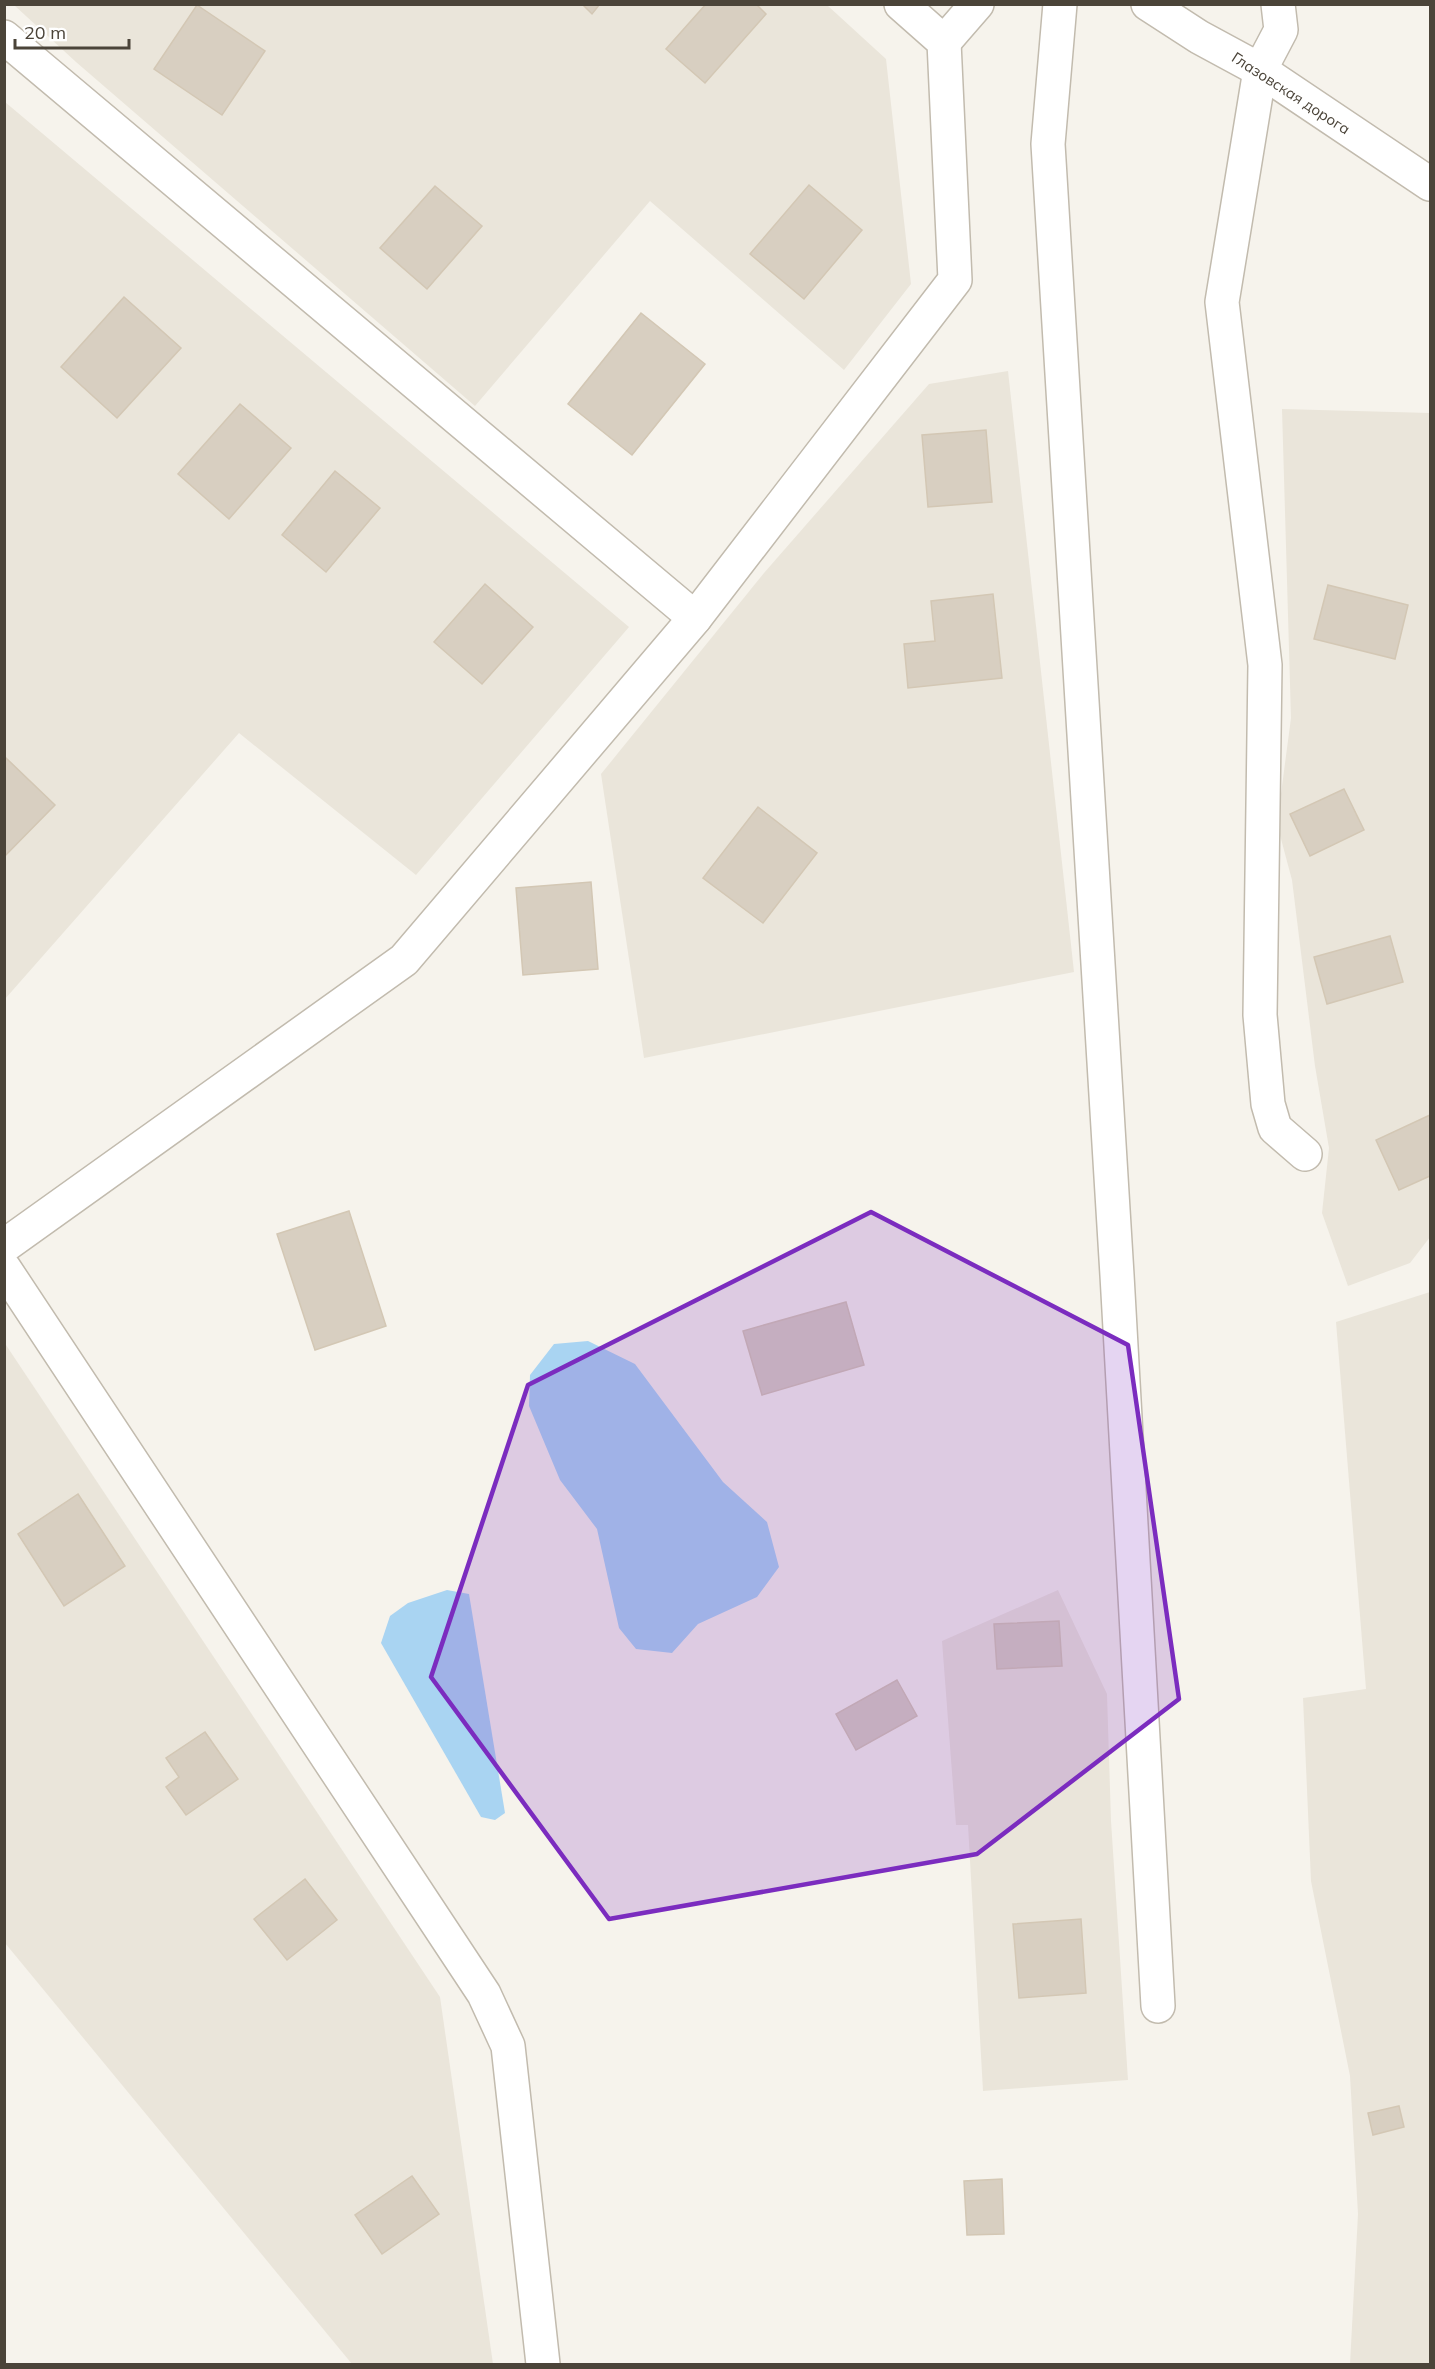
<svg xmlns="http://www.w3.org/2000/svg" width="1435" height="2369" font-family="Mulish,sans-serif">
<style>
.residential{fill:#eae5da}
.water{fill:#a9d4f2}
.building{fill:#d8cfc1;stroke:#d3c7b4;stroke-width:1.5}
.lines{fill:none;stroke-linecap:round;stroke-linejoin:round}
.minor-casing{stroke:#c2bbae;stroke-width:36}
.minor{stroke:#fff;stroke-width:33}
.marked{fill:#7b2cbf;fill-opacity:0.2;stroke:#7b2cbf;stroke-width:4.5;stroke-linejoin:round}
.labels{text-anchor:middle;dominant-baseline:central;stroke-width:4.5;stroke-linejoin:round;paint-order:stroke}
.street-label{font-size:15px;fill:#4b4439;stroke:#fff}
</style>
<rect width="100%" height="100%" fill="#f6f3ec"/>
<!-- residential -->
<g class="residential">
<polygon points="14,5 827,5 886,59 911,284 844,370 650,201 475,406 76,62"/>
<polygon points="5,102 629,627 416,875 239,733 5,999"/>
<polygon points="1008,371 1074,972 644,1058 601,774 764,573 929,384"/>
<polygon points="1282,409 1430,413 1430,1237 1410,1263 1348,1286 1322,1213 1329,1148 1315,1066 1292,880 1277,824 1291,718"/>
<polygon points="1430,1292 1430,2364 1350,2364 1358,2214 1350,2076 1311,1881 1303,1698 1366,1689 1336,1322"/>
<polygon points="4,1342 440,1997 493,2364 352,2364 5,1943"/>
<polygon points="1058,1590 1107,1694 1111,1821 1128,2080 983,2091 968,1825 956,1825 942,1641"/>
</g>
<!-- water -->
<g class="water">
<polygon points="588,1341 635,1364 723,1482 767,1522 779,1567 757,1597 698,1624 672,1653 636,1649 619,1628 597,1529 560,1480 529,1406 530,1375 554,1344"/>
<polygon points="447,1590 469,1594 505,1813 495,1820 481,1817 381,1643 390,1616 408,1603"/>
</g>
<!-- building -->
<g class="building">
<polygon points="582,4 600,4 592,14"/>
<polygon points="706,4 756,4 766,14 705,83 666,49"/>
<polygon points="197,5 265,51 222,115 154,69"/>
<polygon points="809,185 862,230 804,299 750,254"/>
<polygon points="435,186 482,226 427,289 380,248"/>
<polygon points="124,297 181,348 117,418 61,367"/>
<polygon points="641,313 705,364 632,455 568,404"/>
<polygon points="240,404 291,448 229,519 178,474"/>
<polygon points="986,430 992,502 928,507 922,435"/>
<polygon points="335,471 380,508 326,572 282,535"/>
<polygon points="485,584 533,627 482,684 434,642"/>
<polygon points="1328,585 1408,605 1395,659 1314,639"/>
<polygon points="993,594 1002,678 908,688 904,644 935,641 931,601"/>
<polygon points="6,758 55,805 4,857 4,760"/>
<polygon points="1344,789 1364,830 1310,856 1290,814"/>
<polygon points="758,807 817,853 763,923 703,878"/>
<polygon points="591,882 598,969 523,975 516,888"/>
<polygon points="1390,936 1403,982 1327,1004 1314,957"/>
<polygon points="1430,1115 1430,1176 1399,1190 1376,1140"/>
<polygon points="349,1211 386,1326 315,1350 277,1234"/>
<polygon points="846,1302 864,1365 762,1395 743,1331"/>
<polygon points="78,1494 125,1566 64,1606 18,1534"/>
<polygon points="1059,1621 1062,1666 997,1669 994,1624"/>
<polygon points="897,1680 917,1716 856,1750 836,1714"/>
<polygon points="205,1732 238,1779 186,1815 166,1787 179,1777 166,1758"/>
<polygon points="305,1879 337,1920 287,1960 254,1919"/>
<polygon points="1081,1919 1086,1993 1019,1998 1013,1924"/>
<polygon points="1399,2106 1404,2127 1373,2135 1368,2113"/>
<polygon points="412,2176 439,2214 382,2254 355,2215"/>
<polygon points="1002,2179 1004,2234 967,2235 964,2181"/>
</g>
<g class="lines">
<defs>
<g id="minor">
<polyline points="1060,4 1048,144 1117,1275 1158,2006"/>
<polyline points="1148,4 1199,37 1260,70 1430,184"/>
<polyline points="1278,4 1281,30 1260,70 1222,302 1265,665 1260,1015 1268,1104 1275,1128 1305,1154"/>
<polyline points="4,37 695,618"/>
<polyline points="944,42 977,4"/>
<polyline points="4,1246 404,960 695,618 955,280 944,42 901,4"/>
<polyline points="4,1268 484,1994 508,2046 543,2364"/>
</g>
</defs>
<!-- minor casing -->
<use href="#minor" class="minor-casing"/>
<!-- minor -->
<use href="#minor" class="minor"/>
</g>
<!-- marked area -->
<path class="marked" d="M871 1212 1128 1345 1179 1699 977 1854 609 1919 431 1677 528 1385Z"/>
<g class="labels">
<!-- street labels -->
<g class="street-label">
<text transform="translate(1291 93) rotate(33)">Глазовская дорога</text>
</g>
</g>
<!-- border -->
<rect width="1435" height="2369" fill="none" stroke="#4b4439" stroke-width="12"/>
<!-- scale -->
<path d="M15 39v9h114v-9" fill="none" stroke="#4b4439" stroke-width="3"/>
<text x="24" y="39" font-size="18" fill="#4b4439" stroke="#ffffff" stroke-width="4.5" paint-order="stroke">20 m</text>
</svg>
